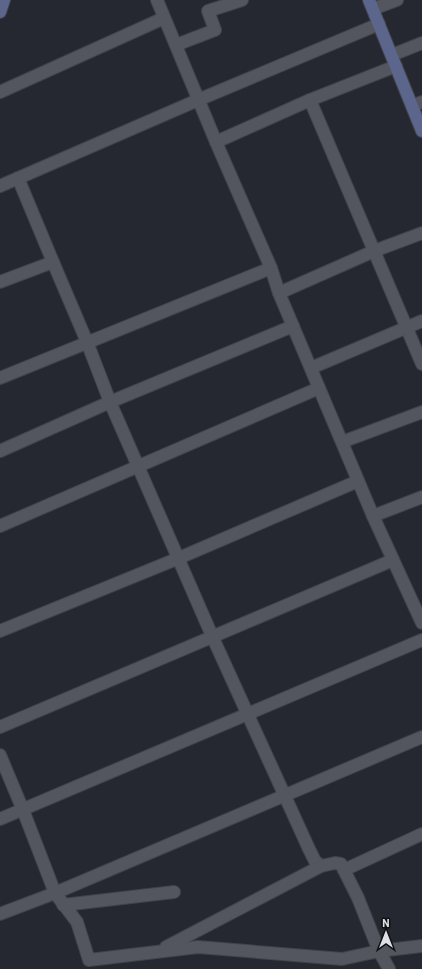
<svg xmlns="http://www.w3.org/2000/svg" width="422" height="969" font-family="Barlow,sans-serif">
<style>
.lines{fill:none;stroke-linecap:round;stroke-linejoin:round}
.street-casing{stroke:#414349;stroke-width:14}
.secondary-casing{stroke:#414349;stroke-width:14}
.street{stroke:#53565f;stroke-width:12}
.secondary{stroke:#5c658c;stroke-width:12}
</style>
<rect width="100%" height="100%" fill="#252830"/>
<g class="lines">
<defs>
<g id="street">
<polyline points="157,0 216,142 271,268 279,293 373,516 422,623"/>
<polyline points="373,9 397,0"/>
<polyline points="176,45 215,30 208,11 242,0"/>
<polyline points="392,55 422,43"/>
<polyline points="0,92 164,18"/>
<polyline points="310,100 422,364"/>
<polyline points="412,106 422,102"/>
<polyline points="216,142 310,100 396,66"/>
<polyline points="18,178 53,262 87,342 110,402 213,638 309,849 315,861 321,866 335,863 341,864 358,898 379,951 389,969"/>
<polyline points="0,186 198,100 379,24"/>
<polyline points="0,282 53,262"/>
<polyline points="279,293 374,251 422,233"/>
<polyline points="311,368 422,321"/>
<polyline points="0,378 271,268"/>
<polyline points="342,442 422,412"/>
<polyline points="0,451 110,402 293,326"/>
<polyline points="373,516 422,497"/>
<polyline points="0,526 319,388"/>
<polyline points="0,631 179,558 358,481"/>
<polyline points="0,727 393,560"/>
<polyline points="0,755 23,810 55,893 77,922 89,960 198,947 342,959 379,951 422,946"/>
<polyline points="0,819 422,640"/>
<polyline points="344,870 422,834"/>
<polyline points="63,905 174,892"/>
<polyline points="0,914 55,893 422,737"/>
<polyline points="166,947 321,866"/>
</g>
<g id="secondary">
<polyline points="369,0 422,131"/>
<polyline points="0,12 4,0"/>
</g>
</defs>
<!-- street casing -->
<use href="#street" class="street-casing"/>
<!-- secondary casing -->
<use href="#secondary" class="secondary-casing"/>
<!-- street -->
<use href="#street" class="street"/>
<!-- secondary -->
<use href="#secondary" class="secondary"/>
</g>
<!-- north arrow -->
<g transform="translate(386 933)" stroke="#101114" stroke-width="3" paint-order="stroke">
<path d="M0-3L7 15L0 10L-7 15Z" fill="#dee0e5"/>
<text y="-6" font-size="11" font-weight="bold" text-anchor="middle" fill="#dee0e5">N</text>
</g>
</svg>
